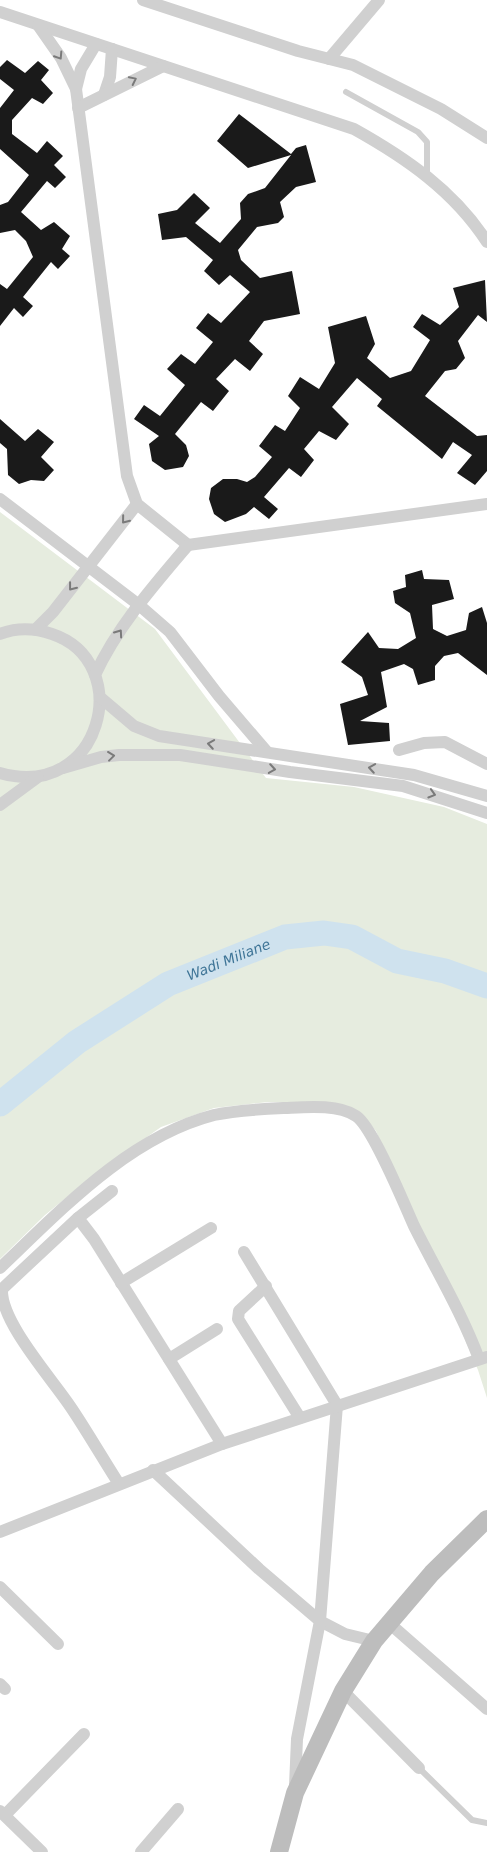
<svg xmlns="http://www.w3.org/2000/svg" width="487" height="1852" font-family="'DejaVu Sans',sans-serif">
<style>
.green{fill:#e6ecdf}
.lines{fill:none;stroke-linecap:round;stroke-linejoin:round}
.river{stroke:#cfe2ee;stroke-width:25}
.building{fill:#1a1a1a}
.service{stroke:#d0d0d0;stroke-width:6}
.minor{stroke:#d0d0d0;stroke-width:12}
.secondary{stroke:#bdbdbd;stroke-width:18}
.oneway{stroke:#7a7a7a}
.labels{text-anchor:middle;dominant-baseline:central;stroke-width:5;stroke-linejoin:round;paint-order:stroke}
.water-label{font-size:14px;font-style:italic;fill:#3f7597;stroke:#fff}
</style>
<rect width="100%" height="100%" fill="#fff"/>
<!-- green -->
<polygon class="green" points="0,512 155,629 266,778 354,787 444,807 487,824 487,1398 478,1370 376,1131 359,1111 328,1103 268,1102 214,1108 161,1127 95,1174 45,1215 0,1259"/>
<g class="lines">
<!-- river -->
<path class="river" id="s1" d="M0 1104 77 1042 168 984 285 937 324 933 352 937 397 961 445 971 487 986"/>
</g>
<!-- building -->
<g class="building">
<polygon points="7,60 25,73 38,61 49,70 41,80 53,93 43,104 32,98 12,120 12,134 37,153 47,141 63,156 54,165 66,177 55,188 47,181 21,212 41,230 54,222 70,236 62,249 70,256 58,269 51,262 23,297 33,306 23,317 14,308 0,326 0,284 7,289 33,257 26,241 15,230 0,233 0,205 8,202 29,175 0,149 0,108 14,90 0,79 0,67"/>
<polygon points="239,114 291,154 296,148 306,145 316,182 296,187 280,202 284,217 278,223 257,227 238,250 241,260 260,278 292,271 300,314 264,321 249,341 263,354 250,371 235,359 216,379 229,391 213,411 201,402 175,434 186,445 189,456 183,467 165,470 152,461 149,444 159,436 134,419 144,405 160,416 185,385 167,369 181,354 195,364 213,342 196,328 208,313 221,323 250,292 230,275 219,285 204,271 213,260 186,237 162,240 158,214 177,210 194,193 210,208 195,223 220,243 241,219 240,203 248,194 265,188 291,155 248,168 217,141"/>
<polygon points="485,280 487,322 478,315 458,341 465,358 456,369 445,371 425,396 477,436 487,435 487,471 475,485 457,473 472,455 453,442 442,459 377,406 382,399 357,378 332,407 349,424 336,440 319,431 304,449 314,460 301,477 289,468 264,497 278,509 269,519 254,507 246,514 225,522 214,514 209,499 211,488 223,479 237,479 247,482 255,477 272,457 259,446 275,425 285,431 300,408 288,396 300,377 319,389 335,363 328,327 366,316 375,344 367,358 390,378 411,371 430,340 413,327 422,314 440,325 459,307 453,288"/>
<polygon points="0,419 25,441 38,429 54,442 41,457 54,470 44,481 31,480 19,484 8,475 7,449 0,443"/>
<polygon points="422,570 424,579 449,580 454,599 432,605 433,629 447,636 466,630 469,613 482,607 487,623 487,675 458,653 444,656 435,666 435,680 418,685 413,669 404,664 381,672 387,707 360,721 389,723 390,741 348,745 340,704 368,695 362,677 341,662 368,632 379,648 398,649 416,638 410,613 395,603 393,591 406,587 405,575"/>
</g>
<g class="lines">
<!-- service -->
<g class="service">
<polyline points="346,92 418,132 427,142 427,176"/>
<polyline points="419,1768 472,1820 487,1823"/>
</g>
<!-- minor -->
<g class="minor">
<polyline points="143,0 298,51 353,65 441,109 487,138"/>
<path d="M0 12 354 129C406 158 454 191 487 242"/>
<polyline points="38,25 61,58 76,89 127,476 137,504 188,545 487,504"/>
<polyline points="329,59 379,0"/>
<polyline points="76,89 81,69 96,44"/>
<polyline points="104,95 110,77 112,49"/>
<polyline points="78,108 163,66"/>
<polyline points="0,499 139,605 170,632 219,696 267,752"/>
<polyline points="36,629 53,612 137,504"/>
<path d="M0 634C18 627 34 628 52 634 136 662 102 802 0 773"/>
<path d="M95 675C117 627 154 585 188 545"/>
<polyline points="101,698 134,726 159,736 414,775 487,796"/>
<polyline points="399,750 424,743 445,742 487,764"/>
<polyline points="63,768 101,757 119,755 180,755 290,772 403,786 487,813"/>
<polyline points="0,805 38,777"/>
<polyline points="112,1191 78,1218 94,1239 222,1444"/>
<path d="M78 1218 2 1289C0 1322 54 1381 72 1409 88 1433 103 1459 119 1484"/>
<polyline points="244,1252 337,1405 320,1621 345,1634 374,1641"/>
<path d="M0 1268C62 1209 129 1137 214 1115 237 1110 262 1109 285 1108 306 1107 338 1104 356 1116 373 1127 404 1204 414 1226 436 1270 462 1313 479 1359"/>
<polyline points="121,1283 211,1228"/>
<polyline points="266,1286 239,1311 238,1319 300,1418"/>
<polyline points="169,1359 217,1329"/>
<polyline points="153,1470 259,1569 320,1621 297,1739 295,1786"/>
<polyline points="0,1532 222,1444 487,1357"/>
<polyline points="0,1587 58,1644"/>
<polyline points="389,1623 487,1709"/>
<polyline points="0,1684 5,1689"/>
<polyline points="343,1691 419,1768"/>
<polyline points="0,1811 42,1852"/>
<polyline points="5,1815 84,1734"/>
<polyline points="141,1852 178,1809"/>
</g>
<!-- secondary -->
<polyline class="secondary" points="279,1852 295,1793 343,1691 374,1641 432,1573 487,1519"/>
</g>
<!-- one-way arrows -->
<defs><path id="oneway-chevron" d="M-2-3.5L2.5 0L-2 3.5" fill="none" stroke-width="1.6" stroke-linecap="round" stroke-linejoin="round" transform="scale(1.25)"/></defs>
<g class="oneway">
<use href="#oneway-chevron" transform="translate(59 56) rotate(57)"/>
<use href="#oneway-chevron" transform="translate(133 80) rotate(-26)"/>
<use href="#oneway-chevron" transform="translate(125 520) rotate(129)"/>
<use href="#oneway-chevron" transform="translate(72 587) rotate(128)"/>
<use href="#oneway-chevron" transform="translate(119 633) rotate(-55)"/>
<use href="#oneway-chevron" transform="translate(211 744) rotate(-171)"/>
<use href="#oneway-chevron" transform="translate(111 756) rotate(-7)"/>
<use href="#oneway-chevron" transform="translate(372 768) rotate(-171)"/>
<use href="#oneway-chevron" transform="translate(272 769) rotate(9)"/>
<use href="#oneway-chevron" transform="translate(432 794) rotate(17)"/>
</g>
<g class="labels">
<!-- water labels -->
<g class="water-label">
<text stroke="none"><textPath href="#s1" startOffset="272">Wadi Miliane</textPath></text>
</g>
</g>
</svg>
